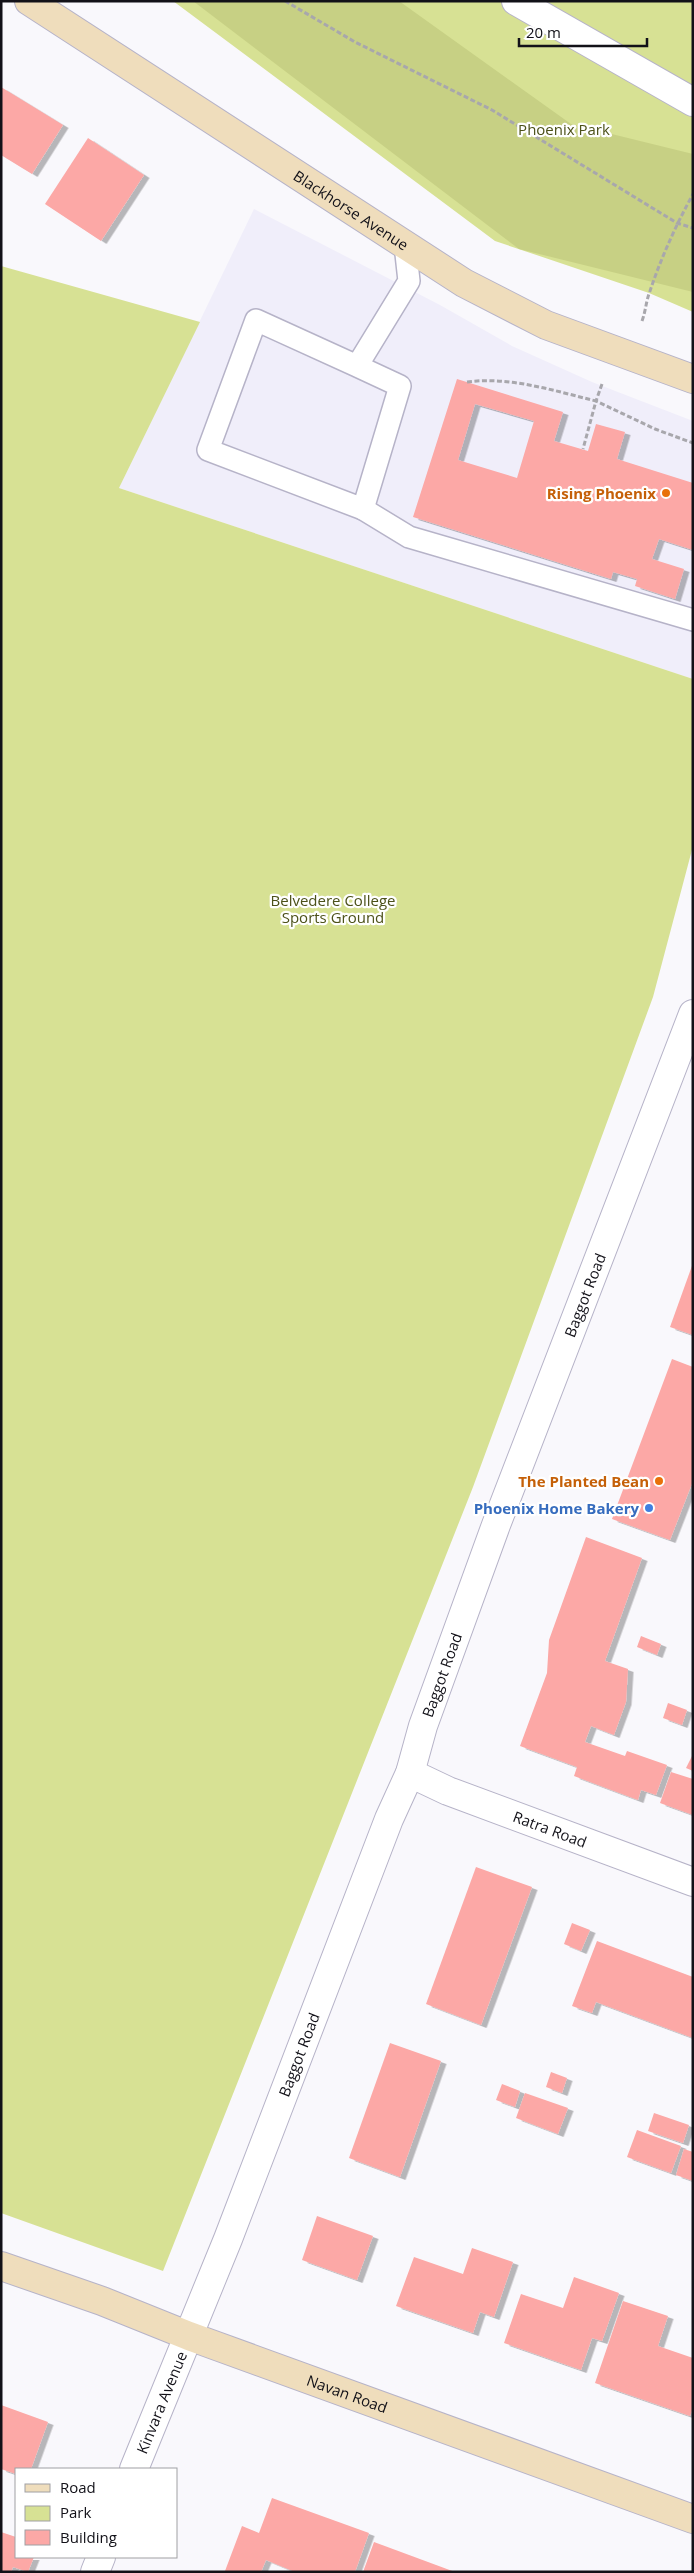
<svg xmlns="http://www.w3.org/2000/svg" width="694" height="2573" font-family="'Open Sans',sans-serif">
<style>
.built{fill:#f0eefa}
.green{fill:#d7e194}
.forest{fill:#c7d084}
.building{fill:#fca8a6;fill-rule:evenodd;filter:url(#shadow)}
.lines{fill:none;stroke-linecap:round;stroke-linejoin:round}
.lane-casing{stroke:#b6b3c8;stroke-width:24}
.street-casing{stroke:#b6b3c8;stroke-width:30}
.secondary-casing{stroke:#b6b3c8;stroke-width:30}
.path{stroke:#a8a7ac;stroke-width:3;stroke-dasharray:5 2.5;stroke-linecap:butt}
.lane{stroke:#fff;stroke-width:21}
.street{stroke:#fff;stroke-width:28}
.secondary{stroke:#efddbc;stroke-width:28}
.food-dot{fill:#e8710a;stroke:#fff;stroke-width:2}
.shop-dot{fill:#3f7fe0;stroke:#fff;stroke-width:2}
.labels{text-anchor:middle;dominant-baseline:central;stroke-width:4.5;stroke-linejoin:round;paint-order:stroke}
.park-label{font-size:15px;fill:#4c5119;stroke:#fff}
.street-label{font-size:15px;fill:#121118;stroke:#fff}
.food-label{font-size:15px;font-weight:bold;fill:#c56008;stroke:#fff;text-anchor:end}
.shop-label{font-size:15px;font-weight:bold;fill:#366cbe;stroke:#fff;text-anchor:end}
</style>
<defs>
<filter id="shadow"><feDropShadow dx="5.5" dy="3" stdDeviation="0" flood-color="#0004"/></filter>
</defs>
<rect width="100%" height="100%" fill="#f9f8fc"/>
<!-- built -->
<polygon class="built" points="254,209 440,305 512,346 592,382 693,421 693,679 119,488"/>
<!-- green -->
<g class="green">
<polygon points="173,1 693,1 693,312 649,293 495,241"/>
<polygon points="1,266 200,322 119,488 693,679 693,846 653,997 473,1487 163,2271 1,2213"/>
</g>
<!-- forest -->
<polygon class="forest" points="193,1 399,1 571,124 693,154 693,292 519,249"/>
<!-- building -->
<g class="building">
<polygon points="1,87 63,125 32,174 1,155"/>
<polygon points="88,138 144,175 101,241 45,204"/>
<path d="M457 379 563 412 554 441 588 451 596 424 625 432 617 459 693 483V550L659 539 652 559 684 569 675 599 635 586 637 579 613 572 611 579 413 517ZM475 404 534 421 517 478 458 460Z"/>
<polygon points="693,1263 693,1335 670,1327"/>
<polygon points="672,1359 693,1367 693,1481 670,1540 612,1519"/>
<polygon points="586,1537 642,1558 605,1661 628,1669 626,1702 614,1735 591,1726 585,1742 625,1756 627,1751 667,1765 656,1795 641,1790 638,1800 574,1776 577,1767 520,1746 547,1673 549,1640"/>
<polygon points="641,1636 661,1644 657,1655 637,1647"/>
<polygon points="668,1703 687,1710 682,1725 663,1718"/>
<polygon points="693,1754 693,1771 686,1768"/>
<polygon points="671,1772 693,1779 693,1815 660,1803"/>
<polygon points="476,1867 532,1887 481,2025 426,2004"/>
<polygon points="572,1923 590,1930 581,1951 564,1944"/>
<polygon points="597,1941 693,1977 693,2038 596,2002 592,2013 572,2006"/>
<polygon points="390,2043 441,2061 400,2177 349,2158"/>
<polygon points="551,2072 567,2078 562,2093 546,2087"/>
<polygon points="502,2084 520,2091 515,2107 496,2100"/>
<polygon points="525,2093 568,2108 558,2134 516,2118"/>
<polygon points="654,2113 689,2125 683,2143 648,2131"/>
<polygon points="637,2130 681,2146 671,2173 627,2157"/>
<polygon points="684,2149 693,2152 693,2181 676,2175"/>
<polygon points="317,2216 373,2236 357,2280 302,2260"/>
<polygon points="472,2248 513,2262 494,2317 480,2312 473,2333 396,2306 414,2257 463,2274"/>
<polygon points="574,2277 619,2293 602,2341 592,2338 581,2370 504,2343 521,2294 563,2308"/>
<polygon points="623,2301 668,2316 658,2346 693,2358 693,2408 690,2416 595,2383"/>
<polygon points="1,2405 48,2422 31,2469 16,2469 16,2474 1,2469"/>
<polygon points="272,2498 369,2533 355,2572 295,2572 266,2560 261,2572 225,2571 242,2526 259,2533"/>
<polygon points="1,2532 16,2537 16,2557 34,2557 28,2572 13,2567 11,2572 1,2572"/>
<polygon points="374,2542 455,2572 363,2572"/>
</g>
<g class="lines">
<defs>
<g id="lane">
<polyline points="357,366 400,386 363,509 208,450 256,320 357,366 409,281 405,245"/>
<polyline points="363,509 409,537 693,620"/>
</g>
<g id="street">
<polyline points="516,1 693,102"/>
<path id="s1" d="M410 1773 448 1791 693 1882"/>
<path id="s2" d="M134 2469 228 2239 389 1819 410 1773 423 1726 496 1525 693 1014"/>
<polyline points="95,2572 101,2557"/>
</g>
<g id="secondary">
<path id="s3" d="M29 1 464 283 546 325 693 379"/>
<path id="s4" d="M1 2266 102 2301 189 2336 693 2519"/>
</g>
</defs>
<!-- lane casing -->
<use href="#lane" class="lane-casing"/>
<!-- street casing -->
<use href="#street" class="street-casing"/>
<!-- secondary casing -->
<use href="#secondary" class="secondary-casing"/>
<!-- path -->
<g class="path">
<polyline points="285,1 355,42 492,110 677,223 693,228"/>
<path d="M642 321C646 310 646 301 650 291 661 258 676 225 693 194"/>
<path d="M467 382C509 376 555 391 596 401L583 449"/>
<polyline points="602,384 596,401 655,429 693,443"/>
</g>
<!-- lane -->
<use href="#lane" class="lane"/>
<!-- street -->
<use href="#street" class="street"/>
<!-- secondary -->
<use href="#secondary" class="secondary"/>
</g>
<!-- markers -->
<g class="food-dot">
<circle cx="666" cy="493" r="5"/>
<circle cx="659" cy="1481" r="5"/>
</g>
<circle class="shop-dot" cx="649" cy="1508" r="5"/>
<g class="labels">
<!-- park labels -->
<g class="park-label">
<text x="564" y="129">Phoenix Park</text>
<text x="333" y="900">Belvedere College<tspan x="333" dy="17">Sports Ground</tspan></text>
</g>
<!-- street labels -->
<g class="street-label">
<text stroke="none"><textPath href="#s3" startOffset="384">Blackhorse Avenue</textPath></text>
<text stroke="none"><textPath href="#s2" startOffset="1258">Baggot Road</textPath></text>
<text stroke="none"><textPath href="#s2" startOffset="852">Baggot Road</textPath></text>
<text stroke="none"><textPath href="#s1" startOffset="151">Ratra Road</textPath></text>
<text stroke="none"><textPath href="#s2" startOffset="446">Baggot Road</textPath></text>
<text stroke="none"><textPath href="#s4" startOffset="369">Navan Road</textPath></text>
<text stroke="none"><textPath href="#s2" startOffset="72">Kinvara Avenue</textPath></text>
</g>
<!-- food labels -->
<g class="food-label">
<text x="656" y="493">Rising Phoenix</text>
<text x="649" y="1481">The Planted Bean</text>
</g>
<!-- shop labels -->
<g class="shop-label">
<text x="639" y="1508">Phoenix Home Bakery</text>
</g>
</g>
<!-- border -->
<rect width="694" height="2573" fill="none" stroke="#121118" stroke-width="5"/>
<!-- legend -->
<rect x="15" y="2468" width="162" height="90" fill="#ffffff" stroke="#a0a0a3"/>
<rect x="25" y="2484" width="25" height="8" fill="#efddbc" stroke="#a0a0a3"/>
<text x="60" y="2493" font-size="15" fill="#121118">Road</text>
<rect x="25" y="2506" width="25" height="15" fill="#d7e194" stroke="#a0a0a3"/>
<text x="60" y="2518" font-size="15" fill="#121118">Park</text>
<rect x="25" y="2530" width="25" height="15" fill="#fca8a6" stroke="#a0a0a3"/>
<text x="60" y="2543" font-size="15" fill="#121118">Building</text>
<!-- scale -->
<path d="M519 38v8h128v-8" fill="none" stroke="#121118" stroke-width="2.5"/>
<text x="526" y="38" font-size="15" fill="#121118" stroke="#ffffff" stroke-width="4" paint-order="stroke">20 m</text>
</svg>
